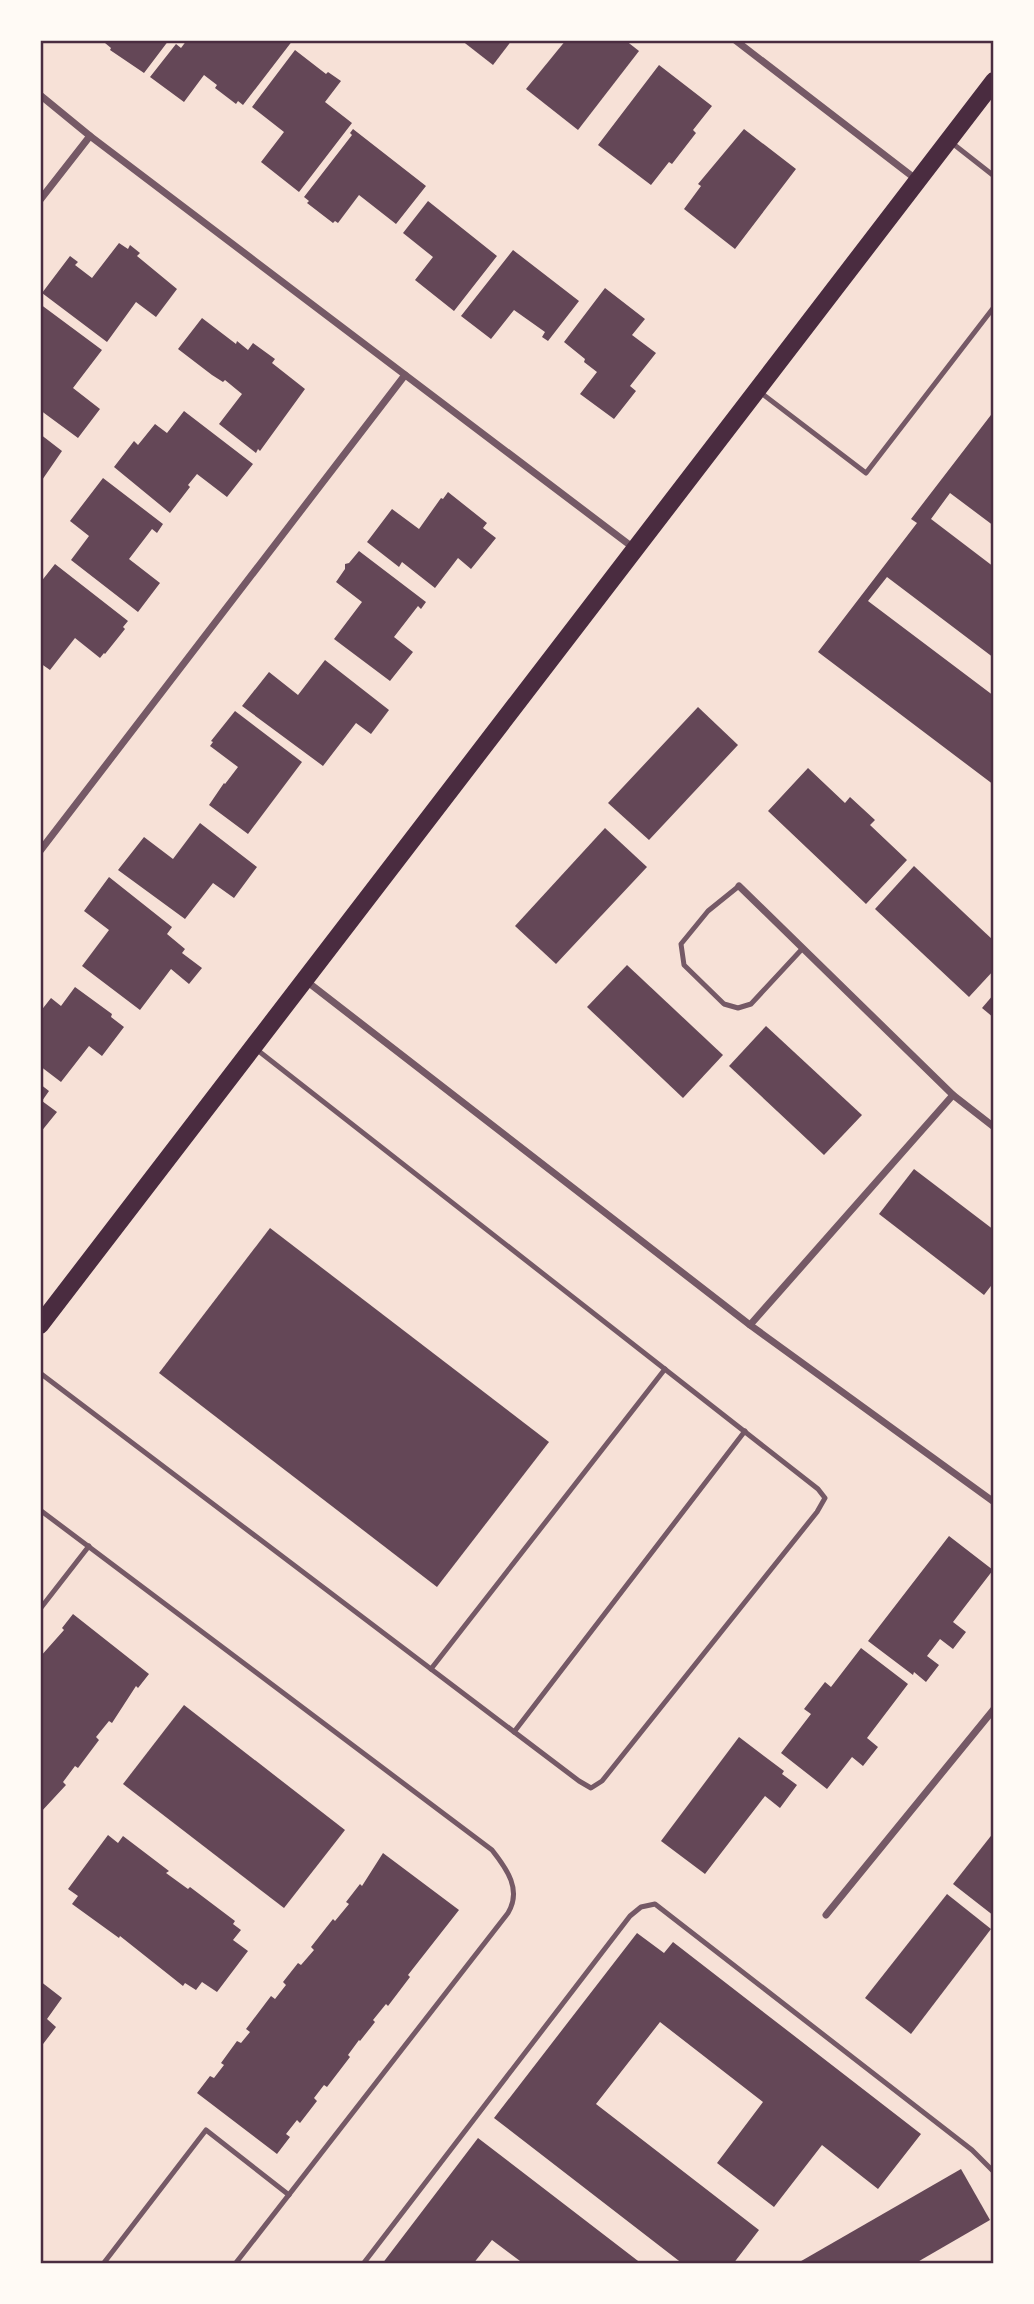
<svg xmlns="http://www.w3.org/2000/svg" width="1034" height="2304" font-family="Jost,sans-serif">
<style>
.building{fill:#644757}
.lines{fill:none;stroke-linecap:round;stroke-linejoin:round}
.service{stroke:#755966;stroke-width:5}
.minor{stroke:#755966;stroke-width:7}
.primary{stroke:#4a2c40;stroke-width:18}
.neatline{fill:none;stroke:#4a2c40;stroke-width:2.5}
</style>
<rect width="100%" height="100%" fill="#f7e1d7"/>
<!-- building -->
<g class="building">
<polygon points="108,40 169,40 144,73 110,50 111,48 105,43"/>
<polygon points="187,40 293,40 243,105 238,101 236,104 215,88 217,85 204,75 184,102 150,77 176,44 181,48"/>
<polygon points="461,40 512,40 493,65"/>
<polygon points="566,40 625,40 639,51 578,130 526,89"/>
<polygon points="295,50 326,74 328,72 341,81 325,102 352,123 299,192 261,162 284,132 252,107"/>
<polygon points="659,65 712,106 693,130 696,133 672,164 669,162 651,185 598,145"/>
<polygon points="353,129 426,186 396,224 359,195 338,223 335,221 333,223 307,203 309,201 304,197 352,135 350,133"/>
<polygon points="744,129 796,169 735,249 684,209 701,186 698,184"/>
<polygon points="428,201 497,256 454,311 415,280 433,257 403,233"/>
<polygon points="119,243 128,249 130,245 140,253 137,256 177,289 156,317 136,302 107,342 42,293 70,256 78,262 75,265 92,278"/>
<polygon points="513,250 579,301 548,341 542,337 545,332 514,310 491,339 461,316"/>
<polygon points="605,288 645,319 632,335 656,353 630,386 636,391 614,419 580,394 597,372 584,362 585,359 564,342"/>
<polygon points="40,304 102,350 73,388 100,409 78,438 40,410"/>
<polygon points="202,318 236,344 237,341 248,350 253,343 275,359 272,363 305,389 260,451 258,449 256,453 219,424 242,394 225,380 223,382 212,375 178,349"/>
<polygon points="184,411 253,464 227,497 197,474 188,485 190,487 170,513 114,467 134,441 138,445 155,424 167,433"/>
<polygon points="994,411 994,526 950,493 931,519 994,567 994,658 887,577 868,601 994,696 994,785 818,652 917,523 911,519"/>
<polygon points="40,434 62,451 40,483"/>
<polygon points="103,478 163,524 157,533 152,529 129,559 160,583 138,612 71,560 89,536 70,521"/>
<polygon points="448,492 487,523 483,528 496,538 471,569 458,558 435,588 402,562 399,567 367,542 392,509 419,529 441,498 443,499"/>
<polygon points="359,551 426,602 421,609 418,606 394,637 413,652 390,681 334,639 362,602 336,582 345,569 345,564 349,563"/>
<polygon points="55,564 128,621 123,627 125,629 105,654 104,653 100,658 75,638 50,670 40,663 40,583"/>
<polygon points="325,660 389,710 371,734 356,723 323,766 242,706 269,672 298,695"/>
<polygon points="698,707 738,745 649,840 608,803"/>
<polygon points="235,711 302,762 248,834 209,805 224,783 225,784 238,767 210,746 213,742 211,741"/>
<polygon points="808,768 845,803 850,797 875,820 870,825 907,860 866,904 768,811"/>
<polygon points="200,823 257,867 234,898 213,883 185,919 118,870 144,837 173,859"/>
<polygon points="605,828 647,867 556,964 515,926"/>
<polygon points="914,866 994,941 994,970 969,997 875,909"/>
<polygon points="109,877 172,927 167,934 185,949 182,953 202,968 189,984 171,969 140,1010 82,966 109,930 84,911"/>
<polygon points="627,965 723,1055 683,1098 587,1007"/>
<polygon points="75,987 112,1014 111,1017 124,1027 102,1056 89,1046 61,1082 40,1066 40,1012 51,998 61,1006"/>
<polygon points="994,994 994,1018 982,1008"/>
<polygon points="766,1026 862,1115 824,1155 729,1066"/>
<polygon points="40,1084 49,1091 42,1101 57,1112 40,1133"/>
<polygon points="914,1169 994,1230 994,1282 984,1295 879,1214"/>
<polygon points="270,1228 549,1442 437,1587 159,1373"/>
<polygon points="949,1536 993,1570 953,1622 966,1632 953,1649 940,1639 927,1656 939,1665 926,1682 914,1672 913,1675 868,1641"/>
<polygon points="73,1614 149,1674 138,1688 136,1686 112,1723 109,1721 96,1737 99,1740 78,1768 75,1766 63,1782 66,1785 40,1813 40,1657 64,1630 62,1628"/>
<polygon points="861,1648 908,1684 867,1738 878,1747 863,1766 852,1757 827,1789 781,1753 811,1714 804,1709 825,1682 831,1687"/>
<polygon points="184,1705 345,1830 284,1908 123,1784"/>
<polygon points="739,1737 784,1771 782,1774 797,1785 780,1808 765,1796 705,1874 661,1841"/>
<polygon points="994,1832 994,1916 953,1884"/>
<polygon points="108,1835 118,1843 123,1836 169,1871 166,1873 188,1889 190,1887 235,1921 233,1924 241,1930 233,1940 248,1951 217,1992 202,1982 196,1990 185,1983 183,1986 120,1936 119,1938 72,1904 78,1896 68,1889"/>
<polygon points="383,1853 459,1910 408,1975 410,1977 388,2006 386,2004 373,2020 375,2022 360,2041 359,2040 348,2055 350,2057 327,2087 324,2085 314,2098 317,2101 300,2123 297,2120 286,2134 290,2137 277,2154 197,2093 210,2076 214,2078 224,2065 221,2063 237,2041 241,2043 250,2032 246,2029 271,1996 275,1999 286,1985 283,1982 298,1963 301,1965 314,1950 311,1947 333,1919 335,1921 349,1904 346,1902 360,1884 362,1886"/>
<polygon points="947,1894 991,1929 911,2034 865,1998"/>
<polygon points="637,1933 664,1953 673,1942 921,2134 878,2189 822,2145 774,2207 717,2163 763,2102 660,2022 596,2104 759,2230 733,2264 683,2264 494,2118"/>
<polygon points="40,1981 62,1998 47,2019 56,2027 40,2048"/>
<polygon points="478,2138 642,2264 524,2264 492,2240 473,2264 382,2264"/>
<polygon points="961,2169 990,2220 914,2264 796,2264"/>
</g>
<g class="lines">
<!-- service -->
<g class="service">
<polyline points="952,143 994,176"/>
<polyline points="760,392 866,473 994,307"/>
<polyline points="739,886 708,911 681,944 684,965 724,1004 738,1008 751,1004 803,948"/>
<polyline points="40,1373 579,1781 591,1788 602,1781 817,1512 825,1498 818,1489 256,1049"/>
<path d="M40 1510 492 1850C507 1869 522 1890 508 1913L235 2264"/>
<polyline points="40,1609 89,1546"/>
<polyline points="431,1669 665,1369"/>
<polyline points="514,1732 745,1431"/>
<polyline points="103,2264 206,2130 289,2195"/>
<polyline points="363,2264 630,1916 641,1907 655,1904 972,2150 994,2172"/>
</g>
<!-- minor -->
<g class="minor">
<polyline points="735,40 917,180"/>
<polyline points="40,95 90,136 635,549"/>
<polyline points="40,200 90,136"/>
<polyline points="40,851 405,375"/>
<polyline points="739,886 953,1095 994,1127"/>
<polyline points="305,980 750,1325 994,1502"/>
<polyline points="750,1325 953,1095"/>
<polyline points="826,1915 994,1709"/>
</g>
<!-- primary -->
<polyline class="primary" points="40,1325 994,81"/>
</g>
<!-- border -->
<rect width="1034" height="2304" fill="none" stroke="#fffaf5" stroke-width="84"/>
<rect x="42" y="42" width="950" height="2220" class="neatline"/>
</svg>
